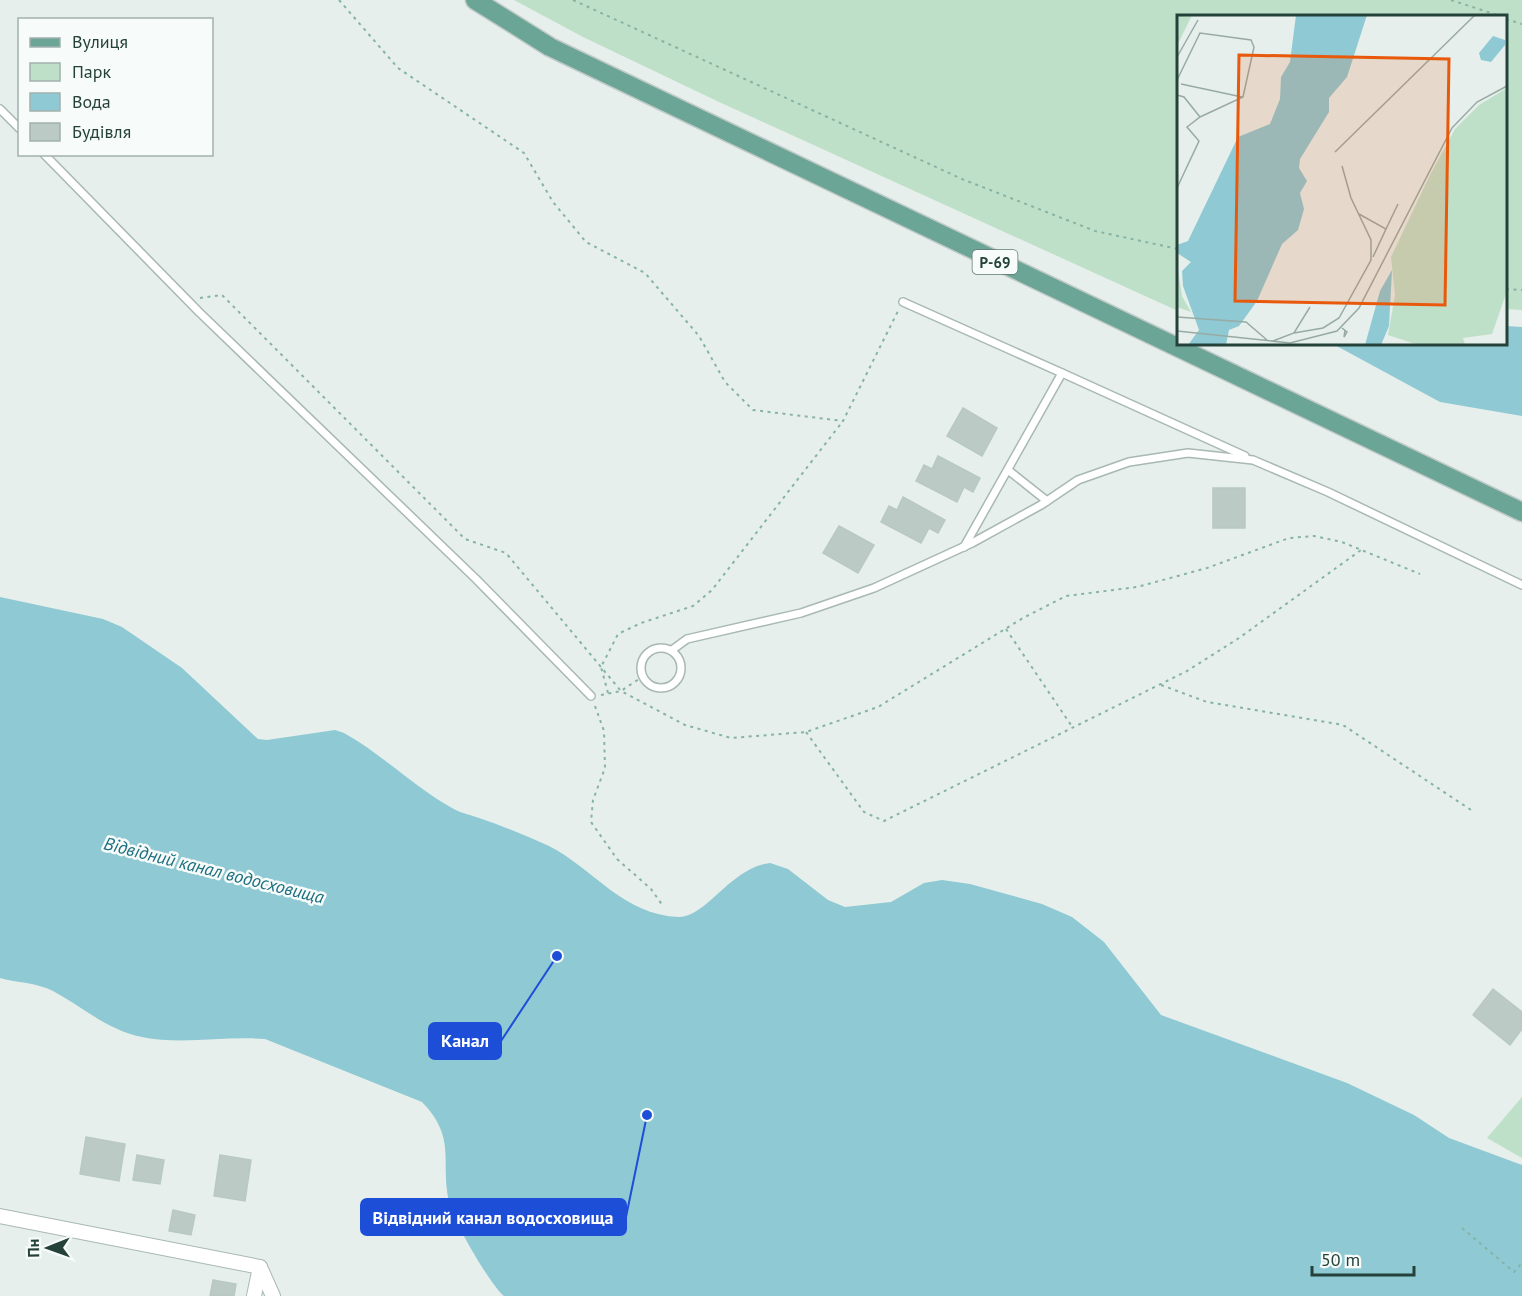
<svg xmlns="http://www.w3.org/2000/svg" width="1522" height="1296" font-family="'PT Sans',sans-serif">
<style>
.green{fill:#bfe0c8}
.water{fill:#8ec9d4}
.building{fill:#bbcac4;stroke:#b8c9c2;stroke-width:1.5}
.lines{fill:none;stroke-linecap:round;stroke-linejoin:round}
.lane-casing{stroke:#a8b8b2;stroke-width:10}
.street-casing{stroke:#a8b8b2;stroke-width:16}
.primary-casing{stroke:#c2cac8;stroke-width:21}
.path{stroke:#86b3a5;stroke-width:2;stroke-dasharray:3 4.5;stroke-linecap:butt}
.lane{stroke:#fff;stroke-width:7}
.street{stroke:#fff;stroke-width:14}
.primary{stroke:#6aa596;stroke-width:18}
.labels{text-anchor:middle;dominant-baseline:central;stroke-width:5;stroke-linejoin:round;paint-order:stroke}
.shield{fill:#f7fbf9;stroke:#637a73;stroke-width:1.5}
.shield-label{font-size:15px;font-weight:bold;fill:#24423a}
.water-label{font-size:18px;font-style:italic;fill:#1c6f80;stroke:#f7fbf9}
.inset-road{fill:none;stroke:#98aaa4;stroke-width:1.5}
.view{fill:#e8590c;fill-opacity:0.15;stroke:#e8590c;stroke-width:3}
.inset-edge{fill:none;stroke:#24423a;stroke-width:3}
.leader{fill:none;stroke:#1d4ed8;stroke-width:2}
.callout-dot{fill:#1d4ed8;stroke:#f7fbf9;stroke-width:2}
.callout{fill:#1d4ed8;stroke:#1d4ed8;stroke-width:2}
.callout-label{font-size:18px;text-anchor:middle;font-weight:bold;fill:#fff}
</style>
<rect width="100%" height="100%" fill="#e6efeb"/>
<!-- green -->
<g class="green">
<polygon points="514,0 1522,0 1522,310 1506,309 1506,16 1178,16 1178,311 719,102 583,37"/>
<polygon points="1522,1097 1522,1158 1487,1138"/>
</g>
<!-- water -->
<g class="water">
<polygon points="1506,326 1522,327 1522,416 1440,402 1333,344 1506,344"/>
<path d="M0 597 103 619 122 627 182 668 258 739 267 740 335 730 344 733C382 754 414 787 452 808 462 814 472 815 482 819 505 827 527 836 549 846 594 869 623 915 679 917 707 917 730 868 770 863L788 869 828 900 845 907 891 902 924 883 942 880 970 884 1042 904 1072 917 1104 942 1161 1015 1347 1083 1414 1115 1449 1138 1522 1165V1296H504C491 1286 454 1222 450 1205 439 1162 458 1139 422 1102L265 1039C224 1036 181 1045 142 1037 107 1030 83 1007 53 991 35 982 18 983 0 978Z"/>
</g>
<!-- building -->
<g class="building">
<polygon points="963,408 997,428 982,456 947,436"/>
<polygon points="938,456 980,478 973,492 964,487 957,502 916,481 924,465 932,469"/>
<rect x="1213" y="488" width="32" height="40"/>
<polygon points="903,497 945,520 938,533 929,528 921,543 881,522 889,506 897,510"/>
<polygon points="839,526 874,545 858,573 823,553"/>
<polygon points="1493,989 1522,1012 1522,1029 1510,1045 1473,1015"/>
<polygon points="86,1137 125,1144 119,1181 80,1174"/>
<polygon points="137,1155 164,1160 160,1184 133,1180"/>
<polygon points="220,1155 251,1160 245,1201 214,1196"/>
<polygon points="173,1210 195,1215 191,1235 169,1231"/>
<polygon points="213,1280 236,1284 234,1296 210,1296"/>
</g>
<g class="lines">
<defs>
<g id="lane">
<polyline points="0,109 20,129"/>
<polyline points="44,154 199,312 476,579 591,696"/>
<polyline points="903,302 1062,373"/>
<polyline points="1008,470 1047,501"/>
<polyline points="964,547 1062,373 1245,456"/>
<circle cx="661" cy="668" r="20"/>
<polyline points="672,650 687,639 801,613 874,588 972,543 1041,505 1078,480 1129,462 1188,453 1253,460 1328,492 1522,585"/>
</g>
<g id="street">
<polyline points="0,1216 260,1267 273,1296"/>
<polyline points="254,1296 260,1267"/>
</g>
<polyline id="primary" points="475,0 550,47 1522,512"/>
</defs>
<!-- lane casing -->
<use href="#lane" class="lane-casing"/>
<!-- street casing -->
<use href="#street" class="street-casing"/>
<!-- primary casing -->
<use href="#primary" class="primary-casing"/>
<!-- path -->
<g class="path">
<polyline points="339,0 398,68 524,153 553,202 586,242 645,273 699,336 725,382 753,410 843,421 898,311"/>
<polyline points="573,0 962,179 1095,231 1178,249"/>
<polyline points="1451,0 1500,16"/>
<polyline points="1506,19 1522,24"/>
<polyline points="1506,289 1522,290"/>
<polyline points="200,298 222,295 465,539 506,553 621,691 685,725 731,738 806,732 878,707 1023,618 1066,596 1137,587 1207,568 1289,538 1314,536 1342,542 1420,574"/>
<polyline points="1006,629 1073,728"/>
<polyline points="1161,685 1207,702 1343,725 1474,812"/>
<polyline points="608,693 601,667 618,634 641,623 693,606 712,590 843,421"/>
<polyline points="601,695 621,691 642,677"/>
<polyline points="595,706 604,731 605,768 593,800 591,822 617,859 651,889 663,906"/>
<polyline points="806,732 864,812 884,821 1187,671 1239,638 1361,550"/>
<polyline points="1462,1228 1514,1272 1522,1263"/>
</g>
<!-- lane -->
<use href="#lane" class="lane"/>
<!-- street -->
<use href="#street" class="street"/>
<!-- primary -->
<use href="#primary" class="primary"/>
</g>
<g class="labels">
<!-- shield labels -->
<rect class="shield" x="972.5" y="250" width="45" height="24" rx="4.5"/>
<g class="shield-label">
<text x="995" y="262">Р-69</text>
</g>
<!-- water labels -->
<g class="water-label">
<text transform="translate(214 870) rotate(14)">Відвідний канал водосховища</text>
</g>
</g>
<!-- overview -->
<g transform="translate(1177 15)">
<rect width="330" height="330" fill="#e6efeb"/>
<path d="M0 0H15L0 31ZM330 73V276L315 319 286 323 288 330H241L211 320 218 280 214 242 253 160 278 114 302 90ZM0 248 5 281 14 297 0 292Z" fill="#bfe0c8"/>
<path d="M119 0H190L170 62 152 83V97L123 144 122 153 130 166 123 178 127 194 121 215 105 229 80 286 62 311 52 315 49 330H11L22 315 6 271 5 256 14 247 0 238V230L11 226 61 122 93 109 103 84 104 62 113 47ZM316 21 328 25V30L314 47 304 45 302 38ZM215 255 212 311 204 330H188L203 276Z" fill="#8ec9d4"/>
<path class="inset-road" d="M0 42 21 5M0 65 23 18 74 25 77 32 66 82 23 102 10 112 22 126 0 173M4 69 65 82M0 80 7 82 23 102M158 137 298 0M182 199 209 214 196 242M209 214 221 189M0 302 69 307 90 325M165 313 170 317 167 322 168 315M0 316 113 328 160 316 182 293 275 113 300 87 330 71M117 318 146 313 162 303 194 245V225L174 183 165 151M96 326 117 318 133 292"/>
<path class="view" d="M62 40 272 44 268 290 58 286Z"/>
<rect width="330" height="330" class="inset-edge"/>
</g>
<!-- callouts -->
<path class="leader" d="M557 956L501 1041M647 1115L626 1217"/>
<g class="callout-dot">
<circle cx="557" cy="956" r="6"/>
<circle cx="647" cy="1115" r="6"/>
</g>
<g class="callout">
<rect x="429" y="1023" width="72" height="36" rx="6"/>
<rect x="361" y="1199" width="265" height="36" rx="6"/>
</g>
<g class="callout-label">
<text x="465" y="1047">Канал</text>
<text x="493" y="1224">Відвідний канал водосховища</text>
</g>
<!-- legend -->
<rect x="18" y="18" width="195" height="138" fill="#f7fbf9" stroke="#a3b1ad" stroke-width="1.5"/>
<rect x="30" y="38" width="30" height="9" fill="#6aa596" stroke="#a3b1ad" stroke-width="1.5"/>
<text x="72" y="48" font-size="18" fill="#24423a">Вулиця</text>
<rect x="30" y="63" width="30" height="18" fill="#bfe0c8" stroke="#a3b1ad" stroke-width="1.5"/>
<text x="72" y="78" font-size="18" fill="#24423a">Парк</text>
<rect x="30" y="93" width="30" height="18" fill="#8ec9d4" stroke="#a3b1ad" stroke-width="1.5"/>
<text x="72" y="108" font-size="18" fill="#24423a">Вода</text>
<rect x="30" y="123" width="30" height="18" fill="#bbcac4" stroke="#a3b1ad" stroke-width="1.5"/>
<text x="72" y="138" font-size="18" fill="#24423a">Будівля</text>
<!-- north arrow -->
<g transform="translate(48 1248) rotate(269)" stroke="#f7fbf9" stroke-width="4.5" paint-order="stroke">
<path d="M0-4.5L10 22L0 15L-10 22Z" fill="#24423a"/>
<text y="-9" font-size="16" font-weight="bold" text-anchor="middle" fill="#24423a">Пн</text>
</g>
<!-- scale -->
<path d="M1312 1266v9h102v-9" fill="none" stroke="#24423a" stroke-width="3"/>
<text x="1321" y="1266" font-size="18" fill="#24423a" stroke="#f7fbf9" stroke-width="4.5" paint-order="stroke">50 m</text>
</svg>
